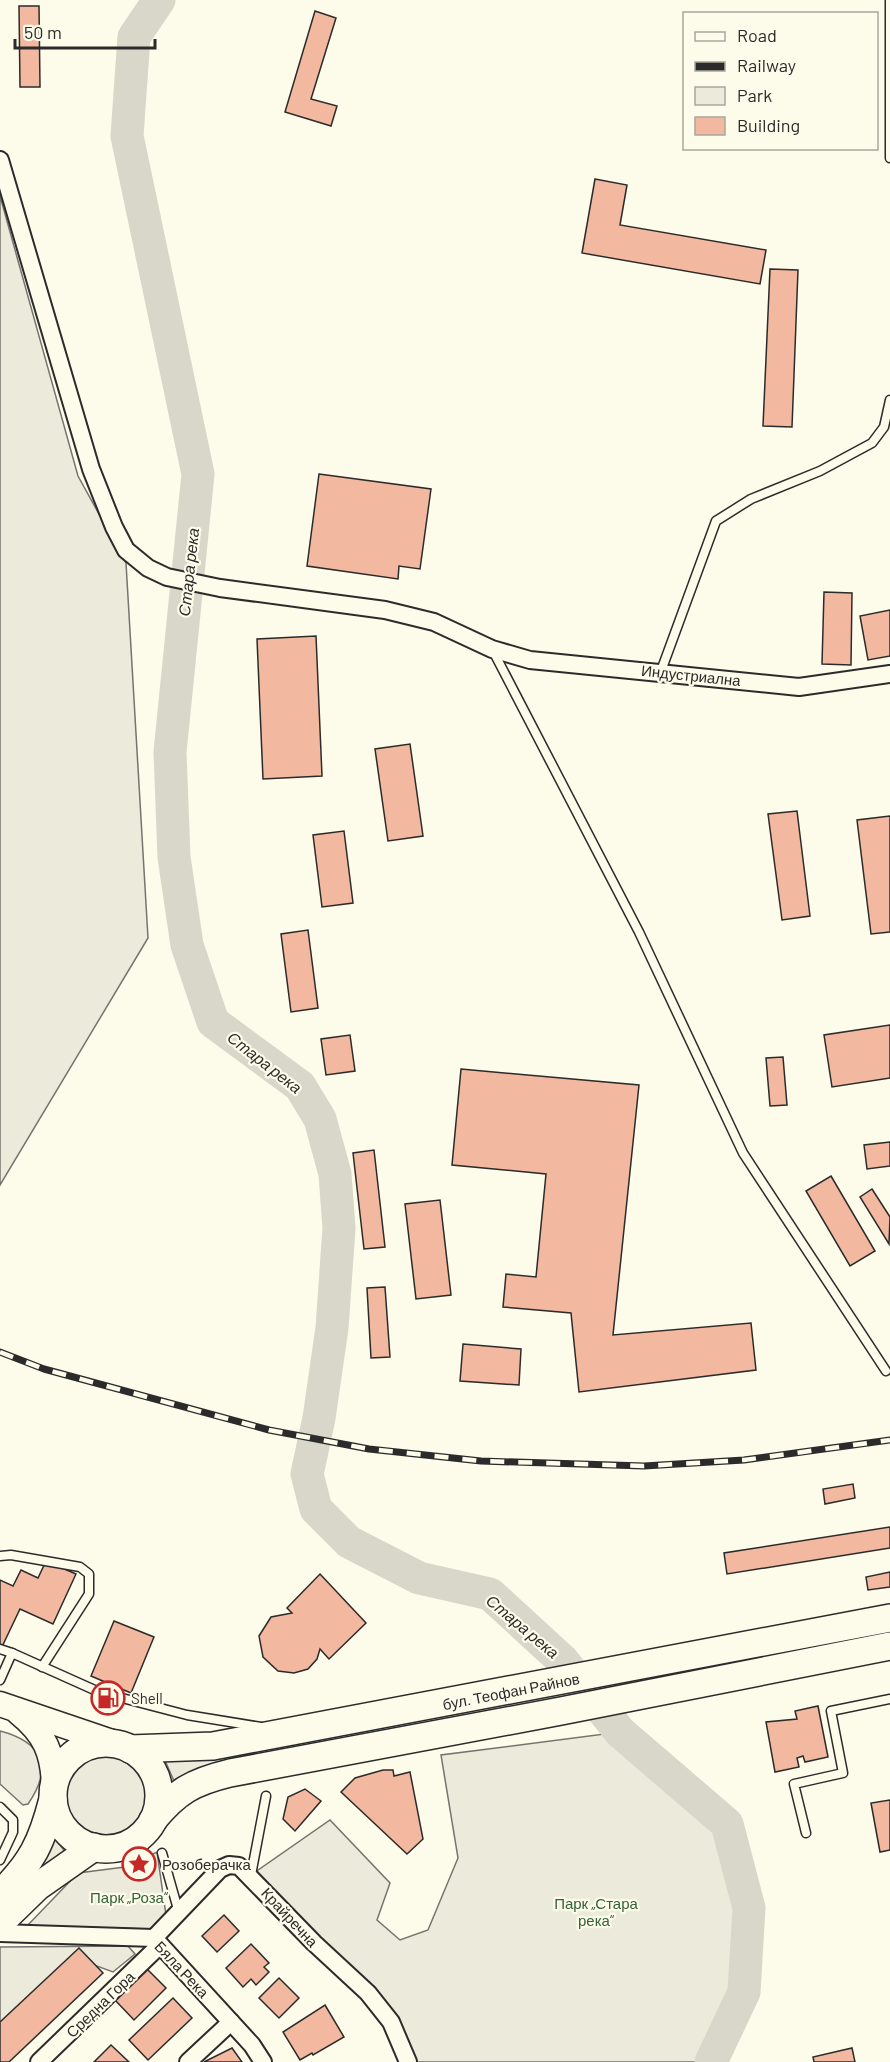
<svg xmlns="http://www.w3.org/2000/svg" width="890" height="2062" font-family="Barlow,sans-serif">
<style>
.green{fill:#ecebdb;stroke:#74746e;stroke-width:1.5}
.lines{fill:none;stroke-linecap:round;stroke-linejoin:round}
.river{stroke:#d8d7c9;stroke-width:33}
.building{fill:#f2b8a0;stroke:#2b2b2b;stroke-width:1.5}
.lane-casing{stroke:#2b2b2b;stroke-width:11}
.street-casing{stroke:#2b2b2b;stroke-width:20}
.secondary-casing{stroke:#2b2b2b;stroke-width:27}
.primary-casing{stroke:#2b2b2b;stroke-width:30}
.lane{stroke:#fdfbea;stroke-width:8}
.street{stroke:#fdfbea;stroke-width:16}
.secondary{stroke:#fdfbea;stroke-width:24}
.primary{stroke:#fdfbea;stroke-width:27}
.rail-casing{stroke:#2b2b2b;stroke-width:7}
.rail{stroke:#fdfbea;stroke-width:4.5;stroke-dasharray:14;stroke-linecap:butt}
.labels{text-anchor:middle;dominant-baseline:central;stroke-width:4.5;stroke-linejoin:round;paint-order:stroke}
.street-label{font-size:15px;fill:#2b2b2b;stroke:#fdfbea}
.poi-label{font-size:15px;fill:#2b2b2b;stroke:#fdfbea;text-anchor:start}
.park-label{font-size:15px;fill:#34623c;stroke:#fdfbea}
.water-label{font-size:16px;font-style:italic;fill:#2b2b2b;stroke:#fdfbea}
</style>
<rect width="100%" height="100%" fill="#fdfbea"/>
<!-- green -->
<g class="green">
<polygon points="0,196 78,476 126,563 148,938 0,1185"/>
<polygon points="890,1628 890,1636 186,1774 174,1781 163,1756"/>
<path d="M0 1731C43 1742 53 1768 28 1804L23 1805 0 1784Z"/>
<polygon points="620,1732 727,1824 749,1908 744,1992 711,2062 408,2062 391,2022 251,1875 330,1820 390,1883 377,1920 400,1940 428,1930 458,1858 441,1755"/>
<circle cx="106" cy="1796" r="43"/>
<polygon points="55,1839 68,1855 21,1886"/>
<polygon points="157,1852 166,1915 151,1929 27,1926 78,1873 125,1867"/>
<polygon points="128,1946 135,1954 113,1972 75,1958 0,2030 0,1947"/>
</g>
<g class="lines">
<!-- river -->
<polyline class="river" points="159,0 134,37 127,136 198,474 170,752 174,857 187,945 213,1022 300,1086 320,1119 335,1174 339,1228 332,1328 319,1418 307,1474 316,1509 349,1542 419,1578 490,1594 563,1661 620,1732 727,1824 749,1908 744,1992 711,2062"/>
</g>
<!-- building -->
<g class="building">
<polygon points="19,6 39,6 40,87 20,87"/>
<polygon points="315,11 336,18 311,99 337,106 331,126 285,112"/>
<polygon points="595,179 627,185 620,225 766,250 760,284 582,253"/>
<polygon points="770,269 798,270 792,427 763,426"/>
<polygon points="319,474 431,489 420,569 399,566 398,579 307,566"/>
<polygon points="824,592 852,593 851,665 822,664"/>
<polygon points="890,610 890,656 868,660 860,616"/>
<polygon points="316,636 322,776 263,779 257,639"/>
<polygon points="410,744 423,836 388,841 375,749"/>
<polygon points="797,811 810,916 782,920 768,814"/>
<polygon points="890,816 890,932 871,934 857,820"/>
<polygon points="344,831 353,903 322,907 313,835"/>
<polygon points="308,930 318,1008 291,1012 281,934"/>
<polygon points="890,1025 890,1078 832,1087 824,1035"/>
<polygon points="350,1035 355,1071 326,1075 321,1039"/>
<polygon points="783,1057 787,1105 770,1106 766,1058"/>
<polygon points="461,1069 639,1085 613,1335 751,1323 756,1370 579,1392 571,1313 503,1307 506,1274 536,1277 546,1174 452,1165"/>
<polygon points="890,1142 890,1166 867,1169 864,1145"/>
<polygon points="374,1150 385,1247 364,1249 353,1153"/>
<polygon points="831,1176 875,1251 850,1266 806,1191"/>
<polygon points="872,1189 890,1217 889,1244 860,1197"/>
<polygon points="440,1200 451,1295 416,1299 405,1204"/>
<polygon points="385,1287 390,1357 371,1358 367,1288"/>
<polygon points="463,1344 521,1349 519,1385 460,1381"/>
<polygon points="853,1484 855,1498 825,1504 823,1489"/>
<polygon points="890,1527 890,1548 727,1574 724,1553"/>
<polygon points="46,1561 76,1574 53,1624 20,1609 0,1651 0,1580 13,1586 21,1570 38,1578"/>
<polygon points="890,1572 890,1587 868,1590 866,1577"/>
<polygon points="320,1574 366,1623 329,1659 320,1649 317,1659 308,1669 294,1673 278,1671 263,1657 259,1636 271,1617 292,1613 287,1608"/>
<polygon points="114,1621 154,1637 131,1693 91,1676"/>
<polygon points="818,1706 828,1757 805,1762 803,1756 797,1758 799,1767 775,1772 766,1722 797,1719 795,1711"/>
<polygon points="383,1770 393,1770 394,1776 410,1772 423,1839 407,1854 341,1792 355,1778"/>
<polygon points="305,1789 321,1801 295,1831 283,1819 288,1797"/>
<polygon points="890,1800 890,1850 880,1852 871,1803"/>
<polygon points="224,1915 239,1931 217,1952 202,1936"/>
<polygon points="251,1944 269,1963 264,1967 269,1972 256,1985 251,1979 243,1987 226,1968"/>
<polygon points="79,1948 103,1973 9,2062 0,2062 0,2022"/>
<polygon points="146,1968 166,1988 134,2020 115,2000"/>
<polygon points="279,1978 299,1998 279,2018 259,1998"/>
<polygon points="173,1998 192,2018 148,2060 129,2040"/>
<polygon points="325,2005 344,2037 313,2055 312,2053 300,2060 283,2032"/>
<polygon points="111,2045 129,2062 94,2062"/>
<polygon points="232,2048 242,2062 204,2062"/>
<polygon points="852,2048 855,2062 814,2062 813,2057"/>
</g>
<g class="lines">
<defs>
<g id="lane">
<polyline points="890,0 890,158"/>
<polyline points="492,649 639,932 743,1153 886,1371"/>
<polyline points="661,671 716,521 751,499 820,471 872,443 884,427 890,400"/>
<polyline points="0,1556 11,1555 80,1567 89,1574 89,1594 42,1667"/>
<polyline points="0,1649 12,1653 0,1680"/>
<polyline points="12,1653 99,1692 187,1715 261,1727"/>
<polyline points="0,1807 13,1820 13,1832 0,1860"/>
<polyline points="806,1833 794,1784 843,1773 831,1711 890,1699"/>
<polyline points="162,1853 179,1913"/>
<polyline points="251,1875 266,1796"/>
</g>
<g id="street">
<polyline points="0,160 91,469 114,527 126,550 148,568 167,577 220,588 385,610 434,622 492,649 530,660 799,687 890,674"/>
<polyline points="0,1933 154,1938 252,2045 263,2062"/>
<polyline points="154,1938 220,1869 229,1865 239,1866 314,1943 368,1993 391,2022 408,2062"/>
<polyline points="39,2062 160,1945"/>
<polyline points="188,2062 231,2022"/>
</g>
<g id="secondary">
<polyline points="0,1704 118,1744"/>
<path d="M19 1713C45 1734 53 1753 54 1786"/>
</g>
<g id="primary">
<circle cx="106" cy="1796" r="53"/>
<polyline points="130,1749 213,1746 890,1618"/>
<path d="M153 1820C177 1791 193 1782 230 1773L561 1711 890 1646"/>
<path d="M0 1894C32 1863 42 1842 53 1799"/>
<polyline points="0,1923 37,1887 94,1847"/>
</g>
</defs>
<!-- lane casing -->
<use href="#lane" class="lane-casing"/>
<!-- street casing -->
<use href="#street" class="street-casing"/>
<!-- secondary casing -->
<use href="#secondary" class="secondary-casing"/>
<!-- primary casing -->
<use href="#primary" class="primary-casing"/>
<!-- lane -->
<use href="#lane" class="lane"/>
<!-- street -->
<use href="#street" class="street"/>
<!-- secondary -->
<use href="#secondary" class="secondary"/>
<!-- primary -->
<use href="#primary" class="primary"/>
<defs>
<polyline id="rail" points="0,1352 44,1369 269,1430 369,1449 481,1461 644,1466 744,1460 890,1440"/>
</defs>
<!-- rail casing -->
<use href="#rail" class="rail-casing"/>
<!-- rail -->
<use href="#rail" class="rail"/>
</g>
<!-- icons -->
<defs>
<symbol id="fuel-ring" viewBox="-11 -11 22 22"><circle r="9.5" fill="#fdfbea" stroke="#c62828" stroke-width="1.5"/><path d="M-5.5-6h7V0h2V4h1.3V-2.5L3-4.5l.8-.8L6-3V5H2.5V1h-1V6h-7ZM-4.2-4.7v3.2H.2V-4.7Z" fill="#c62828"/></symbol>
<symbol id="sight-ring" viewBox="-11 -11 22 22"><circle r="9.5" fill="#fdfbea" stroke="#c62828" stroke-width="1.5"/><path d="M0-6L1.8-2.2L6-1.7L2.9 1.2L3.7 5.4L0 3.3L-3.7 5.4L-2.9 1.2L-6-1.7L-1.8-2.2Z" fill="#c62828"/></symbol>
</defs>
<g fill-rule="evenodd">
<use href="#fuel-ring" x="89" y="1679" width="38" height="38"/>
<use href="#sight-ring" x="120" y="1845" width="38" height="38"/>
</g>
<g class="labels">
<!-- street labels -->
<g class="street-label">
<text transform="translate(691 675) rotate(6)">Индустриална</text>
<text transform="translate(511 1691) rotate(-11)">бул. Теофан Райнов</text>
<text transform="translate(290 1917) rotate(47)">Крайречна</text>
<text transform="translate(182 1969) rotate(47)">Бяла Река</text>
<text transform="translate(100 2004) rotate(-44)">Средна Гора</text>
</g>
<!-- poi labels -->
<g class="poi-label">
<text x="131" y="1698">Shell</text>
<text x="162" y="1864">Розоберачка</text>
</g>
<!-- park labels -->
<g class="park-label">
<text x="129" y="1897">Парк „Роза“</text>
<text x="596" y="1903">Парк „Стара<tspan x="596" dy="17">река“</tspan></text>
</g>
<!-- water labels -->
<g class="water-label">
<text transform="translate(188 572) rotate(-84)">Стара река</text>
<text transform="translate(265 1062) rotate(38)">Стара река</text>
<text transform="translate(523 1626) rotate(40)">Стара река</text>
</g>
</g>
<!-- legend -->
<rect x="683" y="12" width="195" height="138" fill="#fdfbea" stroke="#a9a89e" stroke-width="1.5"/>
<rect x="695" y="32" width="30" height="9" fill="#fdfbea" stroke="#a9a89e" stroke-width="1.5"/>
<text x="737" y="42" font-size="18" fill="#2b2b2b">Road</text>
<rect x="695" y="62" width="30" height="9" fill="#2b2b2b" stroke="#a9a89e" stroke-width="1.5"/>
<text x="737" y="72" font-size="18" fill="#2b2b2b">Railway</text>
<rect x="695" y="87" width="30" height="18" fill="#ecebdb" stroke="#a9a89e" stroke-width="1.5"/>
<text x="737" y="102" font-size="18" fill="#2b2b2b">Park</text>
<rect x="695" y="117" width="30" height="18" fill="#f2b8a0" stroke="#a9a89e" stroke-width="1.5"/>
<text x="737" y="132" font-size="18" fill="#2b2b2b">Building</text>
<!-- scale -->
<path d="M15 39v9h140v-9" fill="none" stroke="#2b2b2b" stroke-width="3"/>
<text x="24" y="39" font-size="18" fill="#2b2b2b" stroke="#fdfbea" stroke-width="4.5" paint-order="stroke">50 m</text>
</svg>
